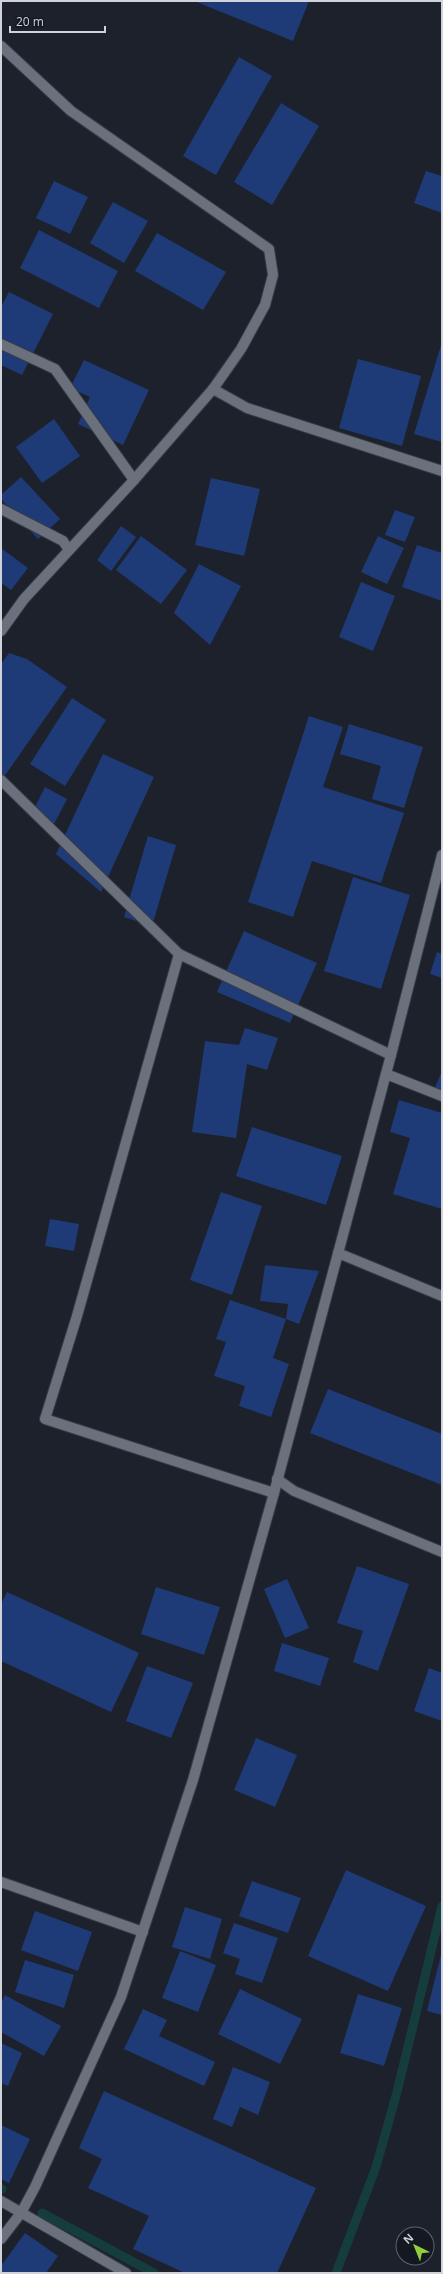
<svg xmlns="http://www.w3.org/2000/svg" width="443" height="2274" font-family="'Open Sans',sans-serif">
<style>
.lines{fill:none;stroke-linecap:round;stroke-linejoin:round}
.stream{stroke:#163d3d;stroke-width:9}
.building{fill:#1e3b77}
.street-casing{stroke:#373b43;stroke-width:12}
.secondary-casing{stroke:#373b43;stroke-width:12}
.street{stroke:#6a707c;stroke-width:10}
.secondary{stroke:#6a707c;stroke-width:10}
</style>
<rect width="100%" height="100%" fill="#1c212b"/>
<g class="lines">
<!-- stream -->
<g class="stream">
<polyline points="1,2189 2,2189"/>
<polyline points="42,2213 154,2273"/>
<polyline points="336,2273 376,2167 397,2092 442,1906"/>
</g>
</g>
<!-- building -->
<g class="building">
<polygon points="194,1 309,1 293,41"/>
<polygon points="239,57 272,76 216,175 183,156"/>
<polygon points="281,103 319,126 272,205 234,182"/>
<polygon points="426,171 442,176 442,213 414,203"/>
<polygon points="54,181 88,197 70,234 36,218"/>
<polygon points="113,202 148,221 124,263 90,243"/>
<polygon points="39,230 118,271 99,308 20,268"/>
<polygon points="157,233 226,272 203,310 135,271"/>
<polygon points="9,292 53,314 22,375 1,365 1,307"/>
<polygon points="442,342 442,442 414,434"/>
<polygon points="358,359 421,376 402,446 339,428"/>
<polygon points="84,360 149,390 123,445 78,424 90,397 70,388"/>
<polygon points="54,419 80,456 42,483 16,447"/>
<polygon points="21,477 60,519 38,539 1,499 1,495"/>
<polygon points="211,478 260,489 244,556 195,545"/>
<polygon points="395,510 415,517 405,542 385,535"/>
<polygon points="121,526 136,537 111,571 97,560"/>
<polygon points="141,536 187,570 161,604 116,570"/>
<polygon points="378,536 404,548 387,584 361,572"/>
<polygon points="417,545 442,553 442,601 402,587"/>
<polygon points="1,548 28,568 11,590 1,583"/>
<polygon points="199,564 241,586 210,645 174,613"/>
<polygon points="361,582 395,596 373,651 339,637"/>
<polygon points="9,653 27,659 67,687 1,781 1,664"/>
<polygon points="72,698 106,720 65,786 30,764"/>
<polygon points="309,716 343,727 323,787 404,813 381,883 312,861 293,917 248,902"/>
<polygon points="349,724 423,747 404,808 372,799 381,766 340,754"/>
<polygon points="103,754 154,777 101,892 56,854"/>
<polygon points="45,787 67,799 53,826 31,815"/>
<polygon points="148,836 176,845 152,926 124,917"/>
<polygon points="353,877 410,895 381,989 324,971"/>
<polygon points="244,931 317,963 290,1023 217,992"/>
<polygon points="437,952 442,954 442,978 430,974"/>
<polygon points="245,1028 278,1038 267,1070 247,1064 236,1138 192,1132 205,1041 239,1045"/>
<polygon points="442,1071 442,1096 433,1092"/>
<polygon points="399,1100 442,1113 442,1209 393,1194 410,1138 390,1132"/>
<polygon points="252,1127 342,1156 326,1205 236,1176"/>
<polygon points="221,1192 262,1206 232,1295 190,1280"/>
<polygon points="50,1219 79,1224 74,1251 45,1246"/>
<polygon points="265,1265 319,1271 299,1324 286,1319 288,1304 260,1301"/>
<polygon points="230,1300 286,1319 273,1358 289,1364 271,1417 239,1406 245,1386 214,1376 226,1342 216,1339"/>
<polygon points="328,1389 442,1434 442,1485 310,1433"/>
<polygon points="357,1566 409,1584 378,1671 353,1662 363,1631 337,1623"/>
<polygon points="287,1579 309,1628 285,1638 264,1589"/>
<polygon points="156,1587 220,1607 204,1655 141,1634"/>
<polygon points="7,1592 139,1653 111,1712 1,1661 1,1604"/>
<polygon points="282,1643 329,1658 320,1686 274,1671"/>
<polygon points="147,1666 193,1683 171,1738 126,1721"/>
<polygon points="429,1668 442,1673 442,1721 414,1711"/>
<polygon points="256,1738 297,1755 275,1807 234,1790"/>
<polygon points="346,1870 426,1906 388,1991 308,1956"/>
<polygon points="252,1881 301,1898 288,1933 239,1916"/>
<polygon points="185,1907 222,1919 210,1959 172,1947"/>
<polygon points="35,1911 92,1932 78,1971 21,1950"/>
<polygon points="234,1923 278,1938 262,1983 235,1974 240,1959 223,1953"/>
<polygon points="180,1951 216,1965 198,2012 162,1998"/>
<polygon points="442,1951 442,2015 427,2011"/>
<polygon points="25,1960 74,1975 64,2008 15,1992"/>
<polygon points="240,1989 302,2019 280,2064 218,2034"/>
<polygon points="358,1994 402,2008 384,2066 340,2053"/>
<polygon points="5,1995 61,2026 44,2056 1,2032 1,2003"/>
<polygon points="143,2009 167,2020 159,2036 215,2062 204,2086 124,2049"/>
<polygon points="1,2043 22,2053 8,2086 1,2083"/>
<polygon points="233,2067 270,2082 258,2115 240,2107 232,2127 213,2119"/>
<polygon points="104,2091 316,2188 277,2273 185,2273 133,2249 149,2216 88,2188 102,2159 79,2148"/>
<polygon points="1,2125 30,2139 9,2183 1,2179"/>
<polygon points="25,2233 58,2256 46,2273 1,2273 1,2266"/>
</g>
<g class="lines">
<defs>
<g id="street">
<polyline points="1,46 71,111 269,249 273,275 265,305 241,349 213,389 134,480 24,599 1,631"/>
<polyline points="1,344 55,369 134,480"/>
<polyline points="213,389 247,408 442,471"/>
<polyline points="1,509 63,541 69,550"/>
<polyline points="1,780 179,954 391,1055"/>
<polyline points="179,954 77,1316 45,1419 274,1493"/>
<polyline points="386,1074 442,1096"/>
<polyline points="338,1253 442,1296"/>
<polyline points="277,1479 294,1491 442,1552"/>
<polyline points="1,1882 143,1932"/>
<polyline points="1,2201 126,2273"/>
</g>
<polyline id="secondary" points="1,2239 21,2213 35,2187 121,1997 193,1780 274,1493 391,1055 442,855"/>
</defs>
<!-- street casing -->
<use href="#street" class="street-casing"/>
<!-- secondary casing -->
<use href="#secondary" class="secondary-casing"/>
<!-- street -->
<use href="#street" class="street"/>
<!-- secondary -->
<use href="#secondary" class="secondary"/>
</g>
<!-- border -->
<rect width="443" height="2274" fill="none" stroke="#d0d3da" stroke-width="4"/>
<!-- north arrow -->
<g transform="translate(415 2246) rotate(317)"><circle r="19" fill="#131821" stroke="#5f636b"/>
<path d="M0-3L7 15L0 10L-7 15Z" fill="#92cd3e"/>
<text y="-6" font-size="11" font-weight="bold" text-anchor="middle" fill="#d0d3da">N</text>
</g>
<!-- scale -->
<path d="M10 26v6h95v-6" fill="none" stroke="#d0d3da" stroke-width="2"/>
<text x="16" y="26" font-size="12" fill="#d0d3da" stroke="#131821" stroke-width="3" paint-order="stroke">20 m</text>
</svg>
